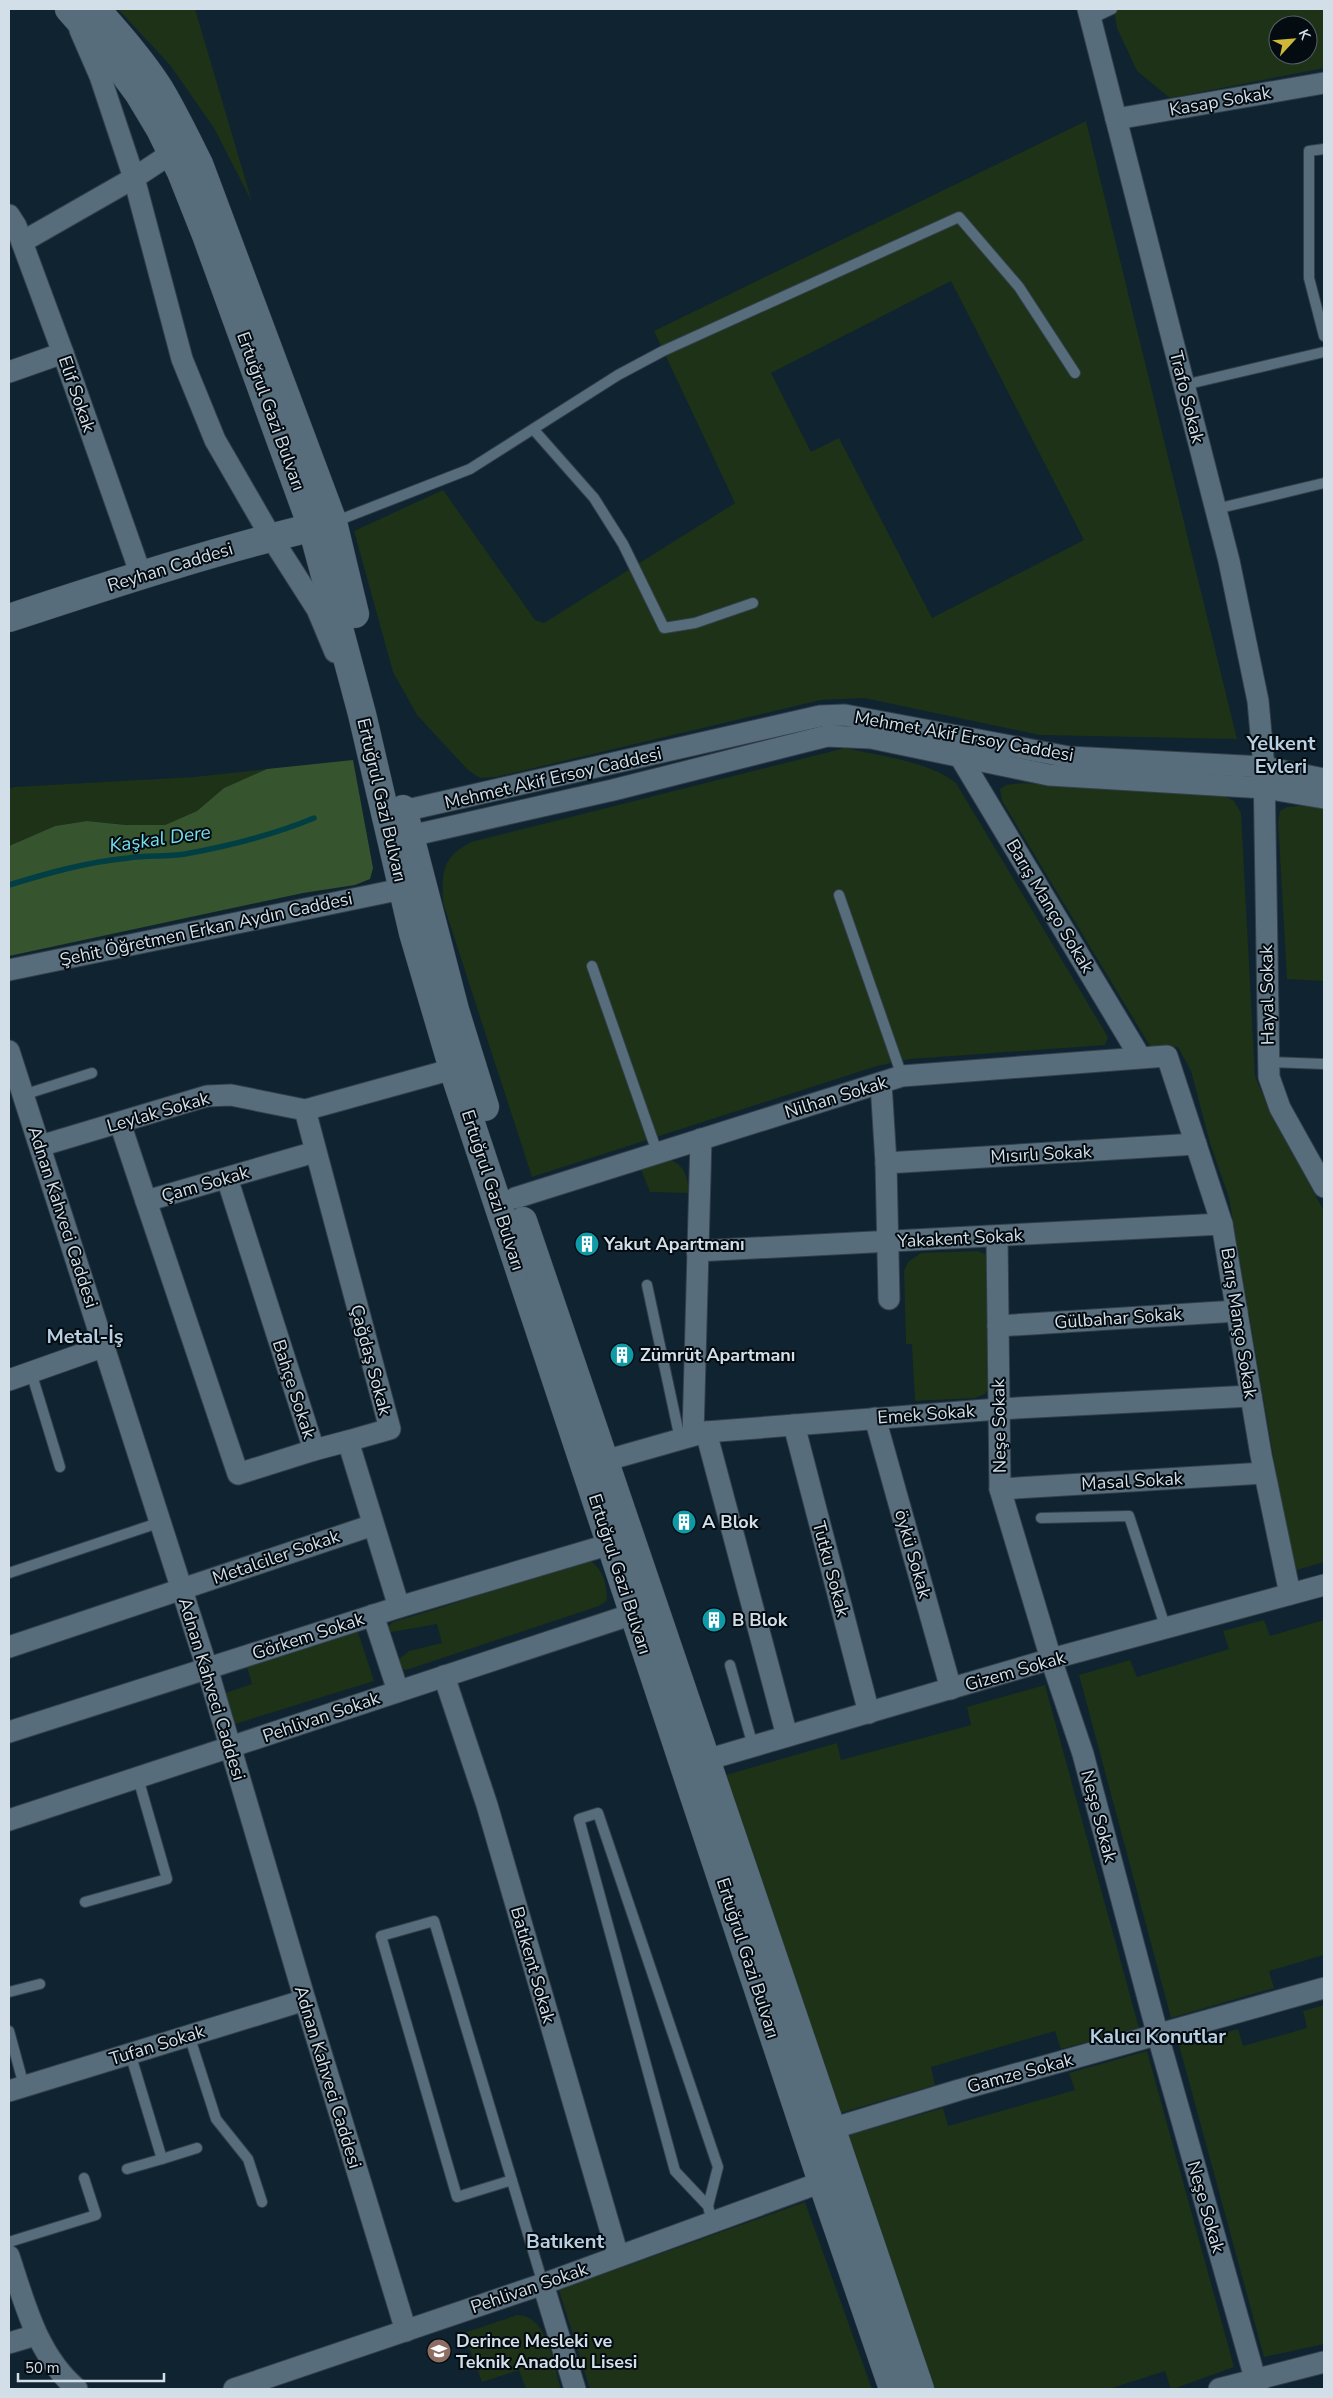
<svg xmlns="http://www.w3.org/2000/svg" width="1333" height="2398" font-family="'Nunito Sans',sans-serif">
<style>
.green{fill:#1d3217;fill-rule:evenodd}
.forest{fill:#36542d}
.lines{fill:none;stroke-linecap:round;stroke-linejoin:round}
.stream{stroke:#013f45;stroke-width:5.5}
.lane-casing{stroke:#333f4a;stroke-width:12}
.street-casing{stroke:#333f4a;stroke-width:23}
.secondary-casing{stroke:#333f4a;stroke-width:29}
.lane{stroke:#576d7c;stroke-width:10}
.street{stroke:#576d7c;stroke-width:21}
.secondary{stroke:#576d7c;stroke-width:28}
.labels{text-anchor:middle;dominant-baseline:central;stroke-width:4;stroke-linejoin:round;paint-order:stroke}
.street-label{font-size:18px;fill:#d3dfe8;stroke:#040b11}
.poi-label{font-size:18px;font-weight:bold;fill:#d3dfe8;stroke:#040b11;text-anchor:start}
.water-label{font-size:19px;font-style:italic;fill:#75e1ee;stroke:#040b11}
.quarter-label{font-size:20px;font-weight:bold;fill:#b7cfe1;stroke:#040b11}
</style>
<rect width="100%" height="100%" fill="#102330"/>
<!-- green -->
<g class="green">
<polygon points="118,9 195,9 252,202 214,128 170,65"/>
<path d="M1114 9H1324V68L1170 98 1137 71 1117 28ZM1278 25H1308V55H1278Z"/>
<path d="M1086 121 1237 739 1040 735 864 698 821 700 496 777 480 778 468 770 417 715 393 672 354 531 443 490 535 620 544 623 735 503 654 331ZM951 281 1084 540 932 618 839 438 811 452 771 373Z"/>
<path d="M845 748C879 756 929 761 956 783L1108 1037 1105 1045 910 1059 877 1066 532 1177 443 903C442 872 441 858 471 842Z"/>
<polygon points="267,769 224,788 197,811 165,825 128,825 87,821 55,826 9,846 9,789 14,787 194,777"/>
<polygon points="1023,783 1222,795 1234,801 1241,813 1255,1076 1273,1119 1324,1211 1324,1562 1293,1571 1229,1198 1210,1143 1191,1071 1178,1047 1150,1046 1002,801 1000,789 1006,785"/>
<polygon points="1306,805 1324,809 1324,981 1287,979 1278,821 1280,811 1287,807"/>
<path d="M670 1160C685 1165 688 1179 689 1193L650 1192 641 1169Z"/>
<polygon points="978,1251 985,1254 988,1258 991,1384 985,1394 975,1398 915,1401 912,1344 906,1344 904,1271 908,1262 921,1253"/>
<path d="M587 1559C603 1567 607 1584 607 1601L599 1606 406 1670 401 1668 397 1661 409 1651 442 1643 437 1624 386 1633 387 1628 393 1622 443 1607Z"/>
<polygon points="1264,1620 1270,1636 1324,1620 1324,1955 1269,1971 1274,1988 1171,2018 1079,1675 1130,1660 1137,1677 1229,1649 1223,1631"/>
<polygon points="358,1632 374,1681 235,1724 225,1693 252,1684 247,1667"/>
<polygon points="1045,1685 1139,2028 1061,2049 1055,2031 931,2067 935,2085 837,2114 726,1775 837,1743 841,1760 971,1725 967,1707"/>
<polygon points="1324,2005 1324,2344 1264,2357 1179,2045 1238,2029 1243,2046 1307,2028 1303,2011"/>
<polygon points="1147,2051 1234,2367 1173,2389 1171,2389 1165,2371 1109,2389 932,2389 846,2136 943,2108 948,2126 1075,2090 1069,2073"/>
<polygon points="805,2202 872,2389 590,2389 559,2290"/>
<path d="M517 2315C548 2315 554 2366 561 2389H526L519 2370 482 2382 464 2333Z"/>
</g>
<!-- forest -->
<polygon class="forest" points="353,760 373,868 370,879 355,885 303,893 9,956 9,846 55,826 87,821 126,825 165,825 197,811 224,788 267,769"/>
<g class="lines">
<!-- stream -->
<path class="stream" d="M9 885C48 873 87 862 128 858 147 855 166 857 185 854 229 846 273 835 314 818"/>
<defs>
<g id="lane">
<polyline points="1091,19 1112,9"/>
<polyline points="1324,149 1309,151 1309,278 1324,336"/>
<polyline points="1184,385 1324,352"/>
<polyline points="534,430 594,498 623,544 664,628 695,623 753,603"/>
<polyline points="1216,509 1324,483"/>
<polyline points="334,522 470,469 618,375 663,351 959,217 1019,287 1075,373"/>
<polyline points="839,895 902,1076"/>
<polyline points="592,966 657,1152"/>
<polyline points="1268,1062 1324,1064"/>
<polyline points="23,1095 92,1073"/>
<polyline points="647,1285 680,1439"/>
<polyline points="31,1372 60,1467"/>
<polyline points="1041,1518 1129,1516 1166,1629"/>
<polyline points="9,1573 161,1522"/>
<polyline points="730,1665 753,1746"/>
<polyline points="85,1902 167,1879 138,1778"/>
<polyline points="9,1992 40,1984"/>
<polyline points="9,2031 24,2086"/>
<polyline points="189,2035 216,2119 248,2159 262,2202"/>
<polyline points="130,2053 162,2159 197,2148"/>
<polyline points="127,2169 162,2159"/>
<polyline points="512,2180 457,2197 381,1936 434,1921 543,2284"/>
<polyline points="708,2206 675,2171 579,1819 598,1813 718,2167 708,2206 712,2222"/>
<polyline points="9,2242 96,2215 84,2178"/>
</g>
<g id="street">
<polyline points="1088,9 1229,561 1258,701 1264,767 1269,1077 1280,1108 1324,1187"/>
<polyline points="80,30 100,76 134,178 182,359 215,440 271,537 317,609 335,652"/>
<polyline points="1116,119 1324,83"/>
<polyline points="9,215 16,226 63,353 141,575"/>
<polyline points="22,242 134,178 184,145"/>
<polyline points="9,372 63,353"/>
<polyline points="959,755 1140,1057"/>
<polyline points="403,811 820,716 845,715 1069,757 1264,767 1324,779"/>
<polyline points="410,836 613,790 827,736 871,738 1049,775 1265,788 1324,798"/>
<polyline points="9,970 402,889"/>
<polyline points="9,1051 207,1668 305,2000 406,2331"/>
<polyline points="881,1083 886,1163 889,1299"/>
<polyline points="305,1110 390,1429 348,1441 399,1607"/>
<polyline points="120,1123 146,1201 315,1152"/>
<polyline points="40,1146 207,1096 231,1095 305,1110 453,1069"/>
<polyline points="886,1163 1196,1144"/>
<polyline points="515,1198 902,1076 1167,1056 1222,1224 1261,1455 1290,1594"/>
<polyline points="146,1201 238,1474 314,1450 227,1178"/>
<polyline points="997,1236 1000,1489 1051,1659 1083,1754 1158,2036 1258,2389"/>
<polyline points="697,1251 1222,1224"/>
<polyline points="998,1326 1237,1311"/>
<polyline points="9,1380 105,1346"/>
<polyline points="875,1418 951,1689"/>
<polyline points="794,1425 869,1713"/>
<polyline points="706,1432 787,1736"/>
<polyline points="693,1435 701,1139"/>
<polyline points="314,1450 348,1441"/>
<polyline points="604,1461 706,1432 998,1409 1251,1396"/>
<polyline points="1000,1489 1264,1473"/>
<polyline points="373,1615 398,1691"/>
<polyline points="9,1647 373,1525"/>
<polyline points="444,1676 487,1805 618,2256"/>
<polyline points="9,1732 399,1607 624,1540"/>
<polyline points="706,1760 1051,1659 1324,1585"/>
<polyline points="9,1820 633,1614"/>
<polyline points="9,2091 305,2000"/>
<polyline points="831,2129 959,2090 1324,1988"/>
<path d="M9 2256C25 2304 37 2355 77 2389"/>
<polyline points="543,2284 575,2389"/>
<polyline points="9,2343 36,2335"/>
<polyline points="234,2389 543,2284 822,2182"/>
<polyline points="1219,2389 1324,2362"/>
</g>
<g id="secondary">
<polyline points="69,9 114,60 139,94 160,129 181,172 206,235 312,527 362,714 413,933 453,1069 822,2182 893,2389"/>
<path d="M96 9C118 34 141 60 159 88 174 113 186 138 199 164L333 522 355 614"/>
<path d="M9 618C115 583 222 548 331 523"/>
<polyline points="403,809 455,1010 485,1107"/>
<polyline points="523,1221 920,2389"/>
</g>
</defs>
<!-- lane casing -->
<use href="#lane" class="lane-casing"/>
<!-- street casing -->
<use href="#street" class="street-casing"/>
<!-- secondary casing -->
<use href="#secondary" class="secondary-casing"/>
<!-- lane -->
<use href="#lane" class="lane"/>
<!-- street -->
<use href="#street" class="street"/>
<!-- secondary -->
<use href="#secondary" class="secondary"/>
</g>
<!-- icons -->
<defs>
<symbol id="building-disc" viewBox="-11 -11 22 22"><circle r="9.5" fill="#0f9aa8" stroke="#040b11"/><path d="M-4-6H4V6H1V3H-1V6H-4ZM-2.5-4.3h1.7v1.8h-1.7ZM.8-4.3h1.7v1.8H.8ZM-2.5-1h1.7V.8h-1.7ZM.8-1h1.7V.8H.8Z" fill="#fff"/></symbol>
<symbol id="school-disc" viewBox="-11 -11 22 22"><circle r="9.5" fill="#8d6e63" stroke="#040b11"/><path d="M0-5L7-2L0 1L-7-2ZM-4 1L0 2.5L4 1V4Q0 6-4 4Z" fill="#fff"/></symbol>
</defs>
<g fill-rule="evenodd">
<use href="#building-disc" x="573" y="1230" width="28" height="28"/>
<use href="#building-disc" x="608" y="1341" width="28" height="28"/>
<use href="#building-disc" x="670" y="1508" width="28" height="28"/>
<use href="#building-disc" x="700" y="1606" width="28" height="28"/>
<use href="#school-disc" x="425" y="2337" width="28" height="28"/>
</g>
<g class="labels">
<!-- street labels -->
<g class="street-label">
<text transform="translate(1220 101) rotate(-10)">Kasap Sokak</text>
<text transform="translate(77 394) rotate(71)">Elif Sokak</text>
<text transform="translate(1187 397) rotate(76)">Trafo Sokak</text>
<text transform="translate(271 411) rotate(70)">Ertuğrul Gazi Bulvarı</text>
<text transform="translate(170 567) rotate(-17)">Reyhan Caddesi</text>
<text transform="translate(964 736) rotate(10)">Mehmet Akif Ersoy Caddesi</text>
<text transform="translate(553 778) rotate(-13)">Mehmet Akif Ersoy Caddesi</text>
<text transform="translate(382 800) rotate(77)">Ertuğrul Gazi Bulvarı</text>
<text transform="translate(1050 906) rotate(59)">Barış Manço Sokak</text>
<text transform="translate(206 929) rotate(-12)">Şehit Öğretmen Erkan Aydın Caddesi</text>
<text transform="translate(1267 995) rotate(-91)">Hayal Sokak</text>
<text transform="translate(836 1097) rotate(-17)">Nilhan Sokak</text>
<text transform="translate(158 1112) rotate(-16)">Leylak Sokak</text>
<text transform="translate(1041 1154) rotate(-3)">Mısırlı Sokak</text>
<text transform="translate(205 1184) rotate(-16)">Çam Sokak</text>
<text transform="translate(493 1190) rotate(72)">Ertuğrul Gazi Bulvarı</text>
<text transform="translate(63 1217) rotate(72)">Adnan Kahveci Caddesi</text>
<text transform="translate(960 1238) rotate(-3)">Yakakent Sokak</text>
<text transform="translate(1118 1318) rotate(-4)">Gülbahar Sokak</text>
<text transform="translate(1239 1323) rotate(81)">Barış Manço Sokak</text>
<text transform="translate(371 1360) rotate(75)">Çağdaş Sokak</text>
<text transform="translate(294 1389) rotate(72)">Bahçe Sokak</text>
<text transform="translate(926 1414) rotate(-4)">Emek Sokak</text>
<text transform="translate(999 1426) rotate(-91)">Neşe Sokak</text>
<text transform="translate(1132 1481) rotate(-3)">Masal Sokak</text>
<text transform="translate(913 1554) rotate(74)">öykü Sokak</text>
<text transform="translate(276 1557) rotate(-19)">Metalciler Sokak</text>
<text transform="translate(831 1569) rotate(75)">Tutku Sokak</text>
<text transform="translate(620 1574) rotate(72)">Ertuğrul Gazi Bulvarı</text>
<text transform="translate(308 1636) rotate(-18)">Görkem Sokak</text>
<text transform="translate(1015 1671) rotate(-16)">Gizem Sokak</text>
<text transform="translate(212 1689) rotate(73)">Adnan Kahveci Caddesi</text>
<text transform="translate(321 1717) rotate(-19)">Pehlivan Sokak</text>
<text transform="translate(1099 1816) rotate(75)">Neşe Sokak</text>
<text transform="translate(748 1958) rotate(72)">Ertuğrul Gazi Bulvarı</text>
<text transform="translate(533 1965) rotate(74)">Batıkent Sokak</text>
<text transform="translate(157 2045) rotate(-17)">Tufan Sokak</text>
<text transform="translate(1020 2073) rotate(-15)">Gamze Sokak</text>
<text transform="translate(328 2077) rotate(73)">Adnan Kahveci Caddesi</text>
<text transform="translate(1206 2207) rotate(74)">Neşe Sokak</text>
<text transform="translate(529 2288) rotate(-19)">Pehlivan Sokak</text>
</g>
<!-- poi labels -->
<g class="poi-label">
<text x="604" y="1244">Yakut Apartmanı</text>
<text x="640" y="1355">Zümrüt Apartmanı</text>
<text x="702" y="1522">A Blok</text>
<text x="732" y="1620">B Blok</text>
<text x="456" y="2341">Derince Mesleki ve<tspan x="456" dy="21">Teknik Anadolu Lisesi</tspan></text>
</g>
<!-- water labels -->
<g class="water-label">
<text transform="translate(160 839) rotate(-8)">Kaşkal Dere</text>
</g>
<!-- quarter labels -->
<g class="quarter-label">
<text x="1281" y="743">Yelkent<tspan x="1281" dy="23">Evleri</tspan></text>
<text x="85" y="1336">Metal-İş</text>
<text x="1158" y="2036">Kalıcı Konutlar</text>
<text x="565" y="2241">Batıkent</text>
</g>
</g>
<!-- border -->
<rect width="1333" height="2398" fill="none" stroke="#d3dfe8" stroke-width="20"/>
<!-- north arrow -->
<g transform="translate(1293 40) rotate(64)"><circle r="24" fill="#040b11" stroke="#576067"/>
<path d="M0-4L9 19L0 12L-9 19Z" fill="#cfb837"/>
<text y="-8" font-size="14" font-weight="bold" text-anchor="middle" fill="#d3dfe8">K</text>
</g>
<!-- scale -->
<path d="M18 2373v8h146v-8" fill="none" stroke="#d3dfe8" stroke-width="2.5"/>
<text x="25" y="2373" font-size="15" fill="#d3dfe8" stroke="#040b11" stroke-width="4" paint-order="stroke">50 m</text>
</svg>
